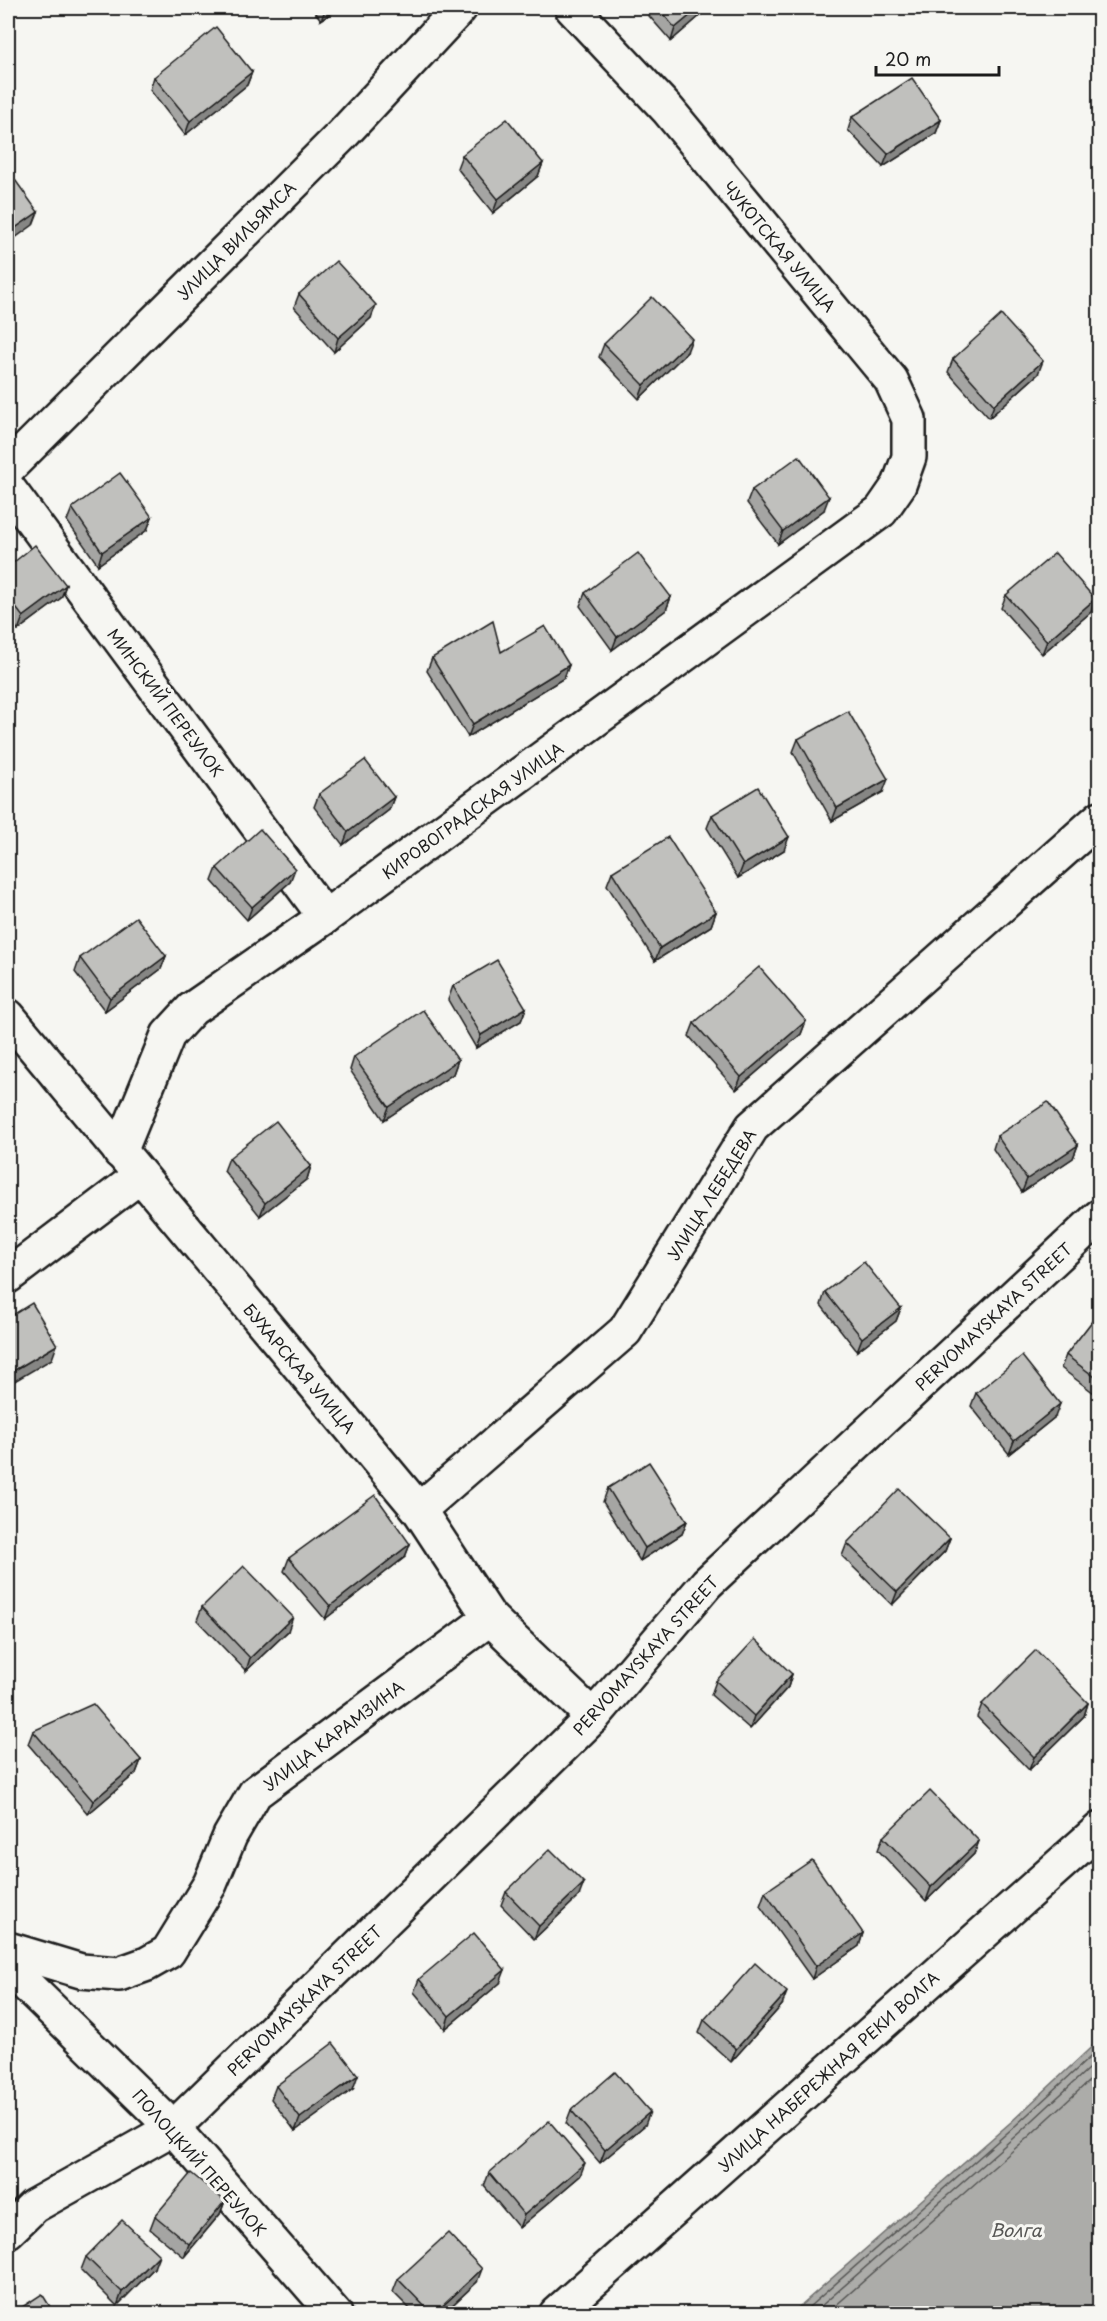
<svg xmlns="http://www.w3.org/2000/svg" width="1107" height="2321" font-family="'Playpen Sans',sans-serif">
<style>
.water{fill:#acaca9;stroke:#727271;stroke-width:1.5}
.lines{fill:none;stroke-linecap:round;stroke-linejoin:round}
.shore{stroke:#565654;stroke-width:1.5}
.street-casing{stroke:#1c1c1c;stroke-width:38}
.primary-casing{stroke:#1c1c1c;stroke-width:38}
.street{stroke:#f6f6f2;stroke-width:33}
.primary{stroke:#f6f6f2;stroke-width:33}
.wall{fill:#a5a5a3;stroke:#1c1c1c;stroke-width:1.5}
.shaded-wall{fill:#868684;stroke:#1c1c1c;stroke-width:1.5}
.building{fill:#c0c0bd;stroke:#1c1c1c;stroke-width:1.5}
.labels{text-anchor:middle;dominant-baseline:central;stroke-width:6;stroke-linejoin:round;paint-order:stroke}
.street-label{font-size:16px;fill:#1c1c1c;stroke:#f6f6f2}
.water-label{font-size:18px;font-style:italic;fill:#565654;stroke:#f6f6f2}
</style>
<rect width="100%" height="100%" fill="#f6f6f2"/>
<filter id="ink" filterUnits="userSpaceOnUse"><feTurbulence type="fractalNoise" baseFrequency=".0167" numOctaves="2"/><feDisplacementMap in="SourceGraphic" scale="12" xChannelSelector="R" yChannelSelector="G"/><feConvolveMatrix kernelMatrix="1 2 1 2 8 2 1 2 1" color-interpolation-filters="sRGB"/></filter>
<g filter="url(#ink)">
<!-- water -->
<polygon class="water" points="1099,2040 1099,2313 792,2313 1011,2122"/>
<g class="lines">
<!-- shore -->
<g class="shore">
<polyline points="801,2314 1015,2126 1100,2048"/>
<polyline points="812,2314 1020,2132 1100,2058"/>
<polyline points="826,2314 1026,2139 1100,2071"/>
</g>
<defs>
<g id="street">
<polyline points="8,488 325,917"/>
<polyline points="8,1016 419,1510 490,1618 593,1717"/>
<polyline points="120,1152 168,1035 192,1009 325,917 881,511 899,485 909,457 909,419 891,380 668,110 572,8"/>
<polyline points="8,1276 140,1176"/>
<polyline points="419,1510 625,1331 752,1127 1100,818"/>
<polyline points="8,1949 81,1971 119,1974 147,1964 168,1952 210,1884 230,1836 255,1793 490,1618"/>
<polyline points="8,1967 173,2128 335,2314"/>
<polyline points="8,2231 34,2206 173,2128 593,1717 707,1583 1100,1216"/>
<polyline points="556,2314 1100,1829"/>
</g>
<polyline id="primary" points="8,468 342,135 460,8"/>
</defs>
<!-- street casing -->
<use href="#street" class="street-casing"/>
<!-- primary casing -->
<use href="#primary" class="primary-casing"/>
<!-- street -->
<use href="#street" class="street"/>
<!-- primary -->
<use href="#primary" class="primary"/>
</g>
<!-- wall -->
<g class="wall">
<polygon points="312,8 340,8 321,20"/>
<polygon points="642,8 709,8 671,41"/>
<polygon points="1090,8 1100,8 1100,27 1089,10"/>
<polygon points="252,72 247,85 185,135 150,90 154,77"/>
<polygon points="852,117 941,120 936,133 883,167 848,130"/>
<polygon points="462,155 543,163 538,176 493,213 457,168"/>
<polygon points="299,294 371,318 334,352 294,307"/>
<polygon points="604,344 687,352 639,399 599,357"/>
<polygon points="953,359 1038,374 989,418 948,372"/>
<polygon points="752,490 824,510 778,544 747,503"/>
<polygon points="72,508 152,517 147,530 98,565 67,521"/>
<polygon points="8,567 66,585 61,598 18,630 8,616"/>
<polygon points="585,593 671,597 666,610 612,650 580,606"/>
<polygon points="1006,595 1091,612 1042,654 1001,608"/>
<polygon points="501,652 569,665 564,678 468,737 427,671 432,658"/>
<polygon points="798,739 883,792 832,821 793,752"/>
<polygon points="319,794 394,797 389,810 343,845 314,807"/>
<polygon points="712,815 784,850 738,878 707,828"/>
<polygon points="217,868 290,882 247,920 212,881"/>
<polygon points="612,872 716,912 711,926 655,961 607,885"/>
<polygon points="166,956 161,969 105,1011 75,972 80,958"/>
<polygon points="453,986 526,1008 521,1021 476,1048 448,1000"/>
<polygon points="806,1021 801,1034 736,1090 689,1036 694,1023"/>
<polygon points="354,1057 458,1060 453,1074 384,1120 350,1070"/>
<polygon points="997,1136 1078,1145 1073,1158 1022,1192 993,1149"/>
<polygon points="229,1158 311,1166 307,1179 260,1216 224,1171"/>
<polygon points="825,1292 901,1308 896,1321 857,1351 821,1305"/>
<polygon points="1100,1311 1100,1386 1094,1393 1061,1368 1066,1355"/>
<polygon points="976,1393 1055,1417 1009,1454 971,1406"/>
<polygon points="608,1488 687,1521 682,1534 640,1561 603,1502"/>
<polygon points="950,1538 945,1551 892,1605 842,1556 847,1543"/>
<polygon points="410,1544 405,1557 325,1619 284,1571 289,1558"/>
<polygon points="202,1607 288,1631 246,1671 197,1620"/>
<polygon points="792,1674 788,1687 750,1729 711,1695 716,1681"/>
<polygon points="1088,1703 1084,1716 1029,1770 977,1717 982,1704"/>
<polygon points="33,1731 141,1760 136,1773 88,1814 28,1744"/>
<polygon points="883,1837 979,1841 974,1854 926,1901 878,1850"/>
<polygon points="506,1892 579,1896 534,1939 501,1905"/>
<polygon points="765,1892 863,1933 859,1946 812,1979 760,1906"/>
<polygon points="419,1979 500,1983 445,2029 414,1992"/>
<polygon points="782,2005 731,2062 699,2033 704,2020"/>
<polygon points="276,2086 353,2089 295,2131 271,2099"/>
<polygon points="571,2110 645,2125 600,2163 566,2123"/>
<polygon points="489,2173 580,2176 519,2228 484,2186"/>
<polygon points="225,2201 220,2214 184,2257 150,2229 155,2216"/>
<polygon points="86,2257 154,2268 117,2306 81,2270"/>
<polygon points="398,2279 477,2282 444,2313 414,2313 393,2292"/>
</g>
<!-- shaded-wall -->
<g class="shaded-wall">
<polygon points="326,8 340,8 321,20"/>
<polygon points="699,8 709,8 671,41 675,28"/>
<polygon points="252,72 247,85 185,135 190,121"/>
<polygon points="941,120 936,133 883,167 888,154"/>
<polygon points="543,163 538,176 493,213 498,199"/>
<polygon points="38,212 33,225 8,243 8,233"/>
<polygon points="376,305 371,318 334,352 338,338"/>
<polygon points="692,339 687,352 639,399 644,385"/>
<polygon points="1043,361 1038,374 989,418 994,405"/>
<polygon points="829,497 824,510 778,544 783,531"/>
<polygon points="152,517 147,530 98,565 102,552"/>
<polygon points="66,585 61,598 18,630 23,617"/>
<polygon points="671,597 666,610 612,650 617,637"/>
<polygon points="1095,599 1091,612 1042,654 1047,641"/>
<polygon points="569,665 564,678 468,737 473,724"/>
<polygon points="888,779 883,792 832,821 837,808"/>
<polygon points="394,797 389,810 343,845 348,832"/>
<polygon points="789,837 784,850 738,878 743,865"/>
<polygon points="295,869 290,882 247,920 252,907"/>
<polygon points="716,912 711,926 655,961 660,948"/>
<polygon points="166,956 161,969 105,1011 110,998"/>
<polygon points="526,1008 521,1021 476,1048 481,1035"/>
<polygon points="806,1021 801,1034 736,1090 741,1077"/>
<polygon points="458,1060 453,1074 384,1120 389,1107"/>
<polygon points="1078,1145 1073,1158 1022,1192 1027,1179"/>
<polygon points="311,1166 307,1179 260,1216 265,1203"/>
<polygon points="901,1308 896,1321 857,1351 862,1338"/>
<polygon points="57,1345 52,1359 8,1385 8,1374"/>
<polygon points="1100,1379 1100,1386 1094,1393 1099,1380"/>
<polygon points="1060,1404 1055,1417 1009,1454 1014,1441"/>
<polygon points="687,1521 682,1534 640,1561 645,1548"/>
<polygon points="950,1538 945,1551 892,1605 897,1592"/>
<polygon points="410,1544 405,1557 325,1619 330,1606"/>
<polygon points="293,1617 288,1631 246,1671 250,1658"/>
<polygon points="792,1674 788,1687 750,1729 754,1716"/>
<polygon points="1088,1703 1084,1716 1029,1770 1034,1757"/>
<polygon points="141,1760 136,1773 88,1814 93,1801"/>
<polygon points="979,1841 974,1854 926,1901 931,1887"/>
<polygon points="584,1883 579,1896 534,1939 539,1926"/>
<polygon points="863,1933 859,1946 812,1979 816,1966"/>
<polygon points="505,1970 500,1983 445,2029 449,2016"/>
<polygon points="787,1992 782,2005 731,2062 736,2049"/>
<polygon points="358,2075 353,2089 295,2131 300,2118"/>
<polygon points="650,2112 645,2125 600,2163 605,2150"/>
<polygon points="585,2163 580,2176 519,2228 524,2215"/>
<polygon points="225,2201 220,2214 184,2257 189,2244"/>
<polygon points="159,2255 154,2268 117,2306 122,2292"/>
<polygon points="482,2269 477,2282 444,2313 435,2313"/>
</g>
<!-- building -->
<g class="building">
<polygon points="658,8 699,8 675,28"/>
<polygon points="216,27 252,72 190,121 154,77"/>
<polygon points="912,78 941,120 888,154 852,117"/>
<polygon points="507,119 543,163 498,199 462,155"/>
<polygon points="8,170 38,212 8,233"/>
<polygon points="336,261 376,305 338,338 299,294"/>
<polygon points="652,297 692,339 644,385 604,344"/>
<polygon points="1001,315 1043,361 994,405 953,359"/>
<polygon points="799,456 829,497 783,531 752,490"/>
<polygon points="120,473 152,517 102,552 72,508"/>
<polygon points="35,545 66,585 23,617 8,597 8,567"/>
<polygon points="638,553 671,597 617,637 585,593"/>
<polygon points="1055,553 1095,599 1047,641 1006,595"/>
<polygon points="493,621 501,652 545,626 569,665 473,724 432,658"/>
<polygon points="848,711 888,779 837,808 798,739"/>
<polygon points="365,760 394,797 348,832 319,794"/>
<polygon points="758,787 789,837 743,865 712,815"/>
<polygon points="260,829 295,869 252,907 217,868"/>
<polygon points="668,837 716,912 660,948 612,872"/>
<polygon points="136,917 166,956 110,998 80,958"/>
<polygon points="497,960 526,1008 481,1035 453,986"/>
<polygon points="759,967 806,1021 741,1077 694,1023"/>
<polygon points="423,1010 458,1060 389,1107 354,1057"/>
<polygon points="1048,1102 1078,1145 1027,1179 997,1136"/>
<polygon points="276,1121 311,1166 265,1203 229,1158"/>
<polygon points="864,1262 901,1308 862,1338 825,1292"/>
<polygon points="32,1303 57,1345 8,1374 8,1318"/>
<polygon points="1100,1311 1100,1379 1099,1380 1066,1355"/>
<polygon points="1022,1356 1060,1404 1014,1441 976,1393"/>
<polygon points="649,1462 687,1521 645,1548 608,1488"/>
<polygon points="899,1489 950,1538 897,1592 847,1543"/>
<polygon points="375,1495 410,1544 330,1606 289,1558"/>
<polygon points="244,1566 293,1617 250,1658 202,1607"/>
<polygon points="755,1639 792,1674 754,1716 716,1681"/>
<polygon points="1036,1650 1088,1703 1034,1757 982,1704"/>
<polygon points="93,1704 141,1760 93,1801 33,1731"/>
<polygon points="930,1791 979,1841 931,1887 883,1837"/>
<polygon points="550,1849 584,1883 539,1926 506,1892"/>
<polygon points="812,1860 863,1933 816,1966 765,1892"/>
<polygon points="474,1933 505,1970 449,2016 419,1979"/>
<polygon points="755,1963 787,1992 736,2049 704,2020"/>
<polygon points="333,2043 358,2075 300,2118 276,2086"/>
<polygon points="615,2072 650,2112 605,2150 571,2110"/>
<polygon points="549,2121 585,2163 524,2215 489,2173"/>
<polygon points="191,2173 225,2201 189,2244 155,2216"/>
<polygon points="122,2220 159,2255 122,2292 86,2257"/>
<polygon points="448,2233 482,2269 435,2313 431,2313 398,2279"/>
<polygon points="42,2294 54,2313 13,2313"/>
</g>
</g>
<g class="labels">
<!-- street labels -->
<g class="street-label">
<text transform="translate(236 240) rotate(-45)">УЛИЦА ВИЛЬЯМСА</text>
<text transform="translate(780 246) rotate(50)">ЧУКОТСКАЯ УЛИЦА</text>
<text transform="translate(166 702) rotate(53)">МИНСКИЙ ПЕРЕУЛОК</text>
<text transform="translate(472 810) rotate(-36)">КИРОВОГРАДСКАЯ УЛИЦА</text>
<text transform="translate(711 1194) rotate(-58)">УЛИЦА ЛЕБЕДЕВА</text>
<text transform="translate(993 1316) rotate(-43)">PERVOMAYSKAYA STREET</text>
<text transform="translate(300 1368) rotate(50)">БУХАРСКАЯ УЛИЦА</text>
<text transform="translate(645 1655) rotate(-48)">PERVOMAYSKAYA STREET</text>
<text transform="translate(333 1735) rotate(-37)">УЛИЦА КАРАМЗИНА</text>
<text transform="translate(304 2000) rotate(-44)">PERVOMAYSKAYA STREET</text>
<text transform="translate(828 2071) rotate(-42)">УЛИЦА НАБЕРЕЖНАЯ РЕКИ ВОЛГА</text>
<text transform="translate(200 2162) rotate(48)">ПОЛОЦКИЙ ПЕРЕУЛОК</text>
</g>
<!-- water labels -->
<g class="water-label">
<text x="1016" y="2229">Волга</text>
</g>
</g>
<!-- margin -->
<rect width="1107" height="2321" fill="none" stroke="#f6f6f2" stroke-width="30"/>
<rect x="15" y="15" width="1077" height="2291" fill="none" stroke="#1c1c1c" stroke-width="2" filter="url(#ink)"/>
<!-- scale -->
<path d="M876 66v9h123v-9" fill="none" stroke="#1c1c1c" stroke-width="3"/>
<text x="885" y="66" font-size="18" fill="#1c1c1c" stroke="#f6f6f2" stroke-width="4.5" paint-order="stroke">20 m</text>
</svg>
